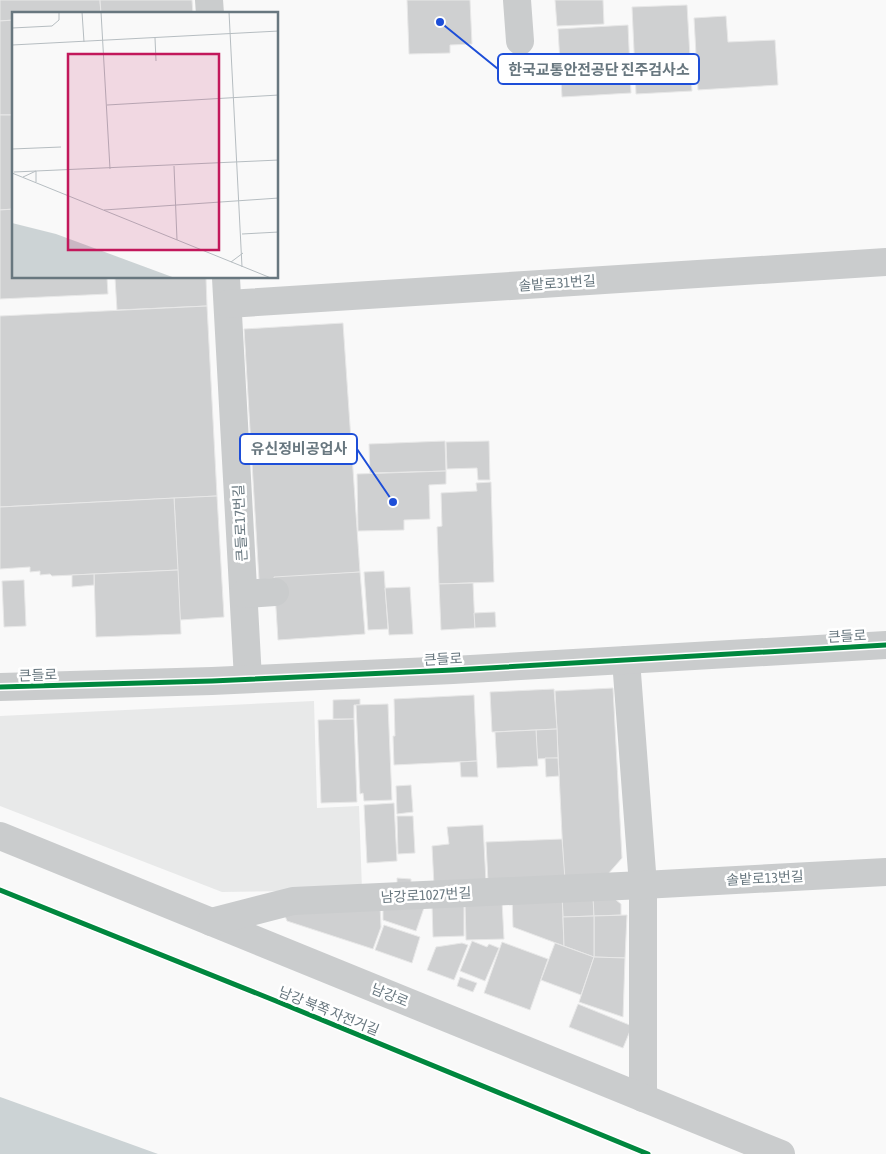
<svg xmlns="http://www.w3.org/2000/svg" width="886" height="1154" font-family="'Asap Condensed','Noto Sans KR',sans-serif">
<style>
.built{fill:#e8e9e9}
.water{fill:#ccd3d5}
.building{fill:#cfd0d1;stroke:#e8e8e8}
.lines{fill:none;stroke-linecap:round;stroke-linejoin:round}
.minor{stroke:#cacccd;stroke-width:28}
.cycleway-casing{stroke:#fff;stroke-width:8}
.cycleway{stroke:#00873e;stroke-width:5}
.labels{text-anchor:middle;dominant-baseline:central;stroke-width:5;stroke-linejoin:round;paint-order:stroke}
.street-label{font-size:14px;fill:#68777f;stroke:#fff}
.inset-road{fill:none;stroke:#b6bdc1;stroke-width:1}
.view{fill:#c2185b;fill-opacity:0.15;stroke:#c2185b;stroke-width:2.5}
.inset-edge{fill:none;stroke:#68777f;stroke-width:2.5}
.leader{fill:none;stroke:#1d4ed8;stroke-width:2}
.callout-dot{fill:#1d4ed8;stroke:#fff;stroke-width:2}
.callout{fill:#fff;stroke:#1d4ed8;stroke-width:2}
.callout-label{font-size:15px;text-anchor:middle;font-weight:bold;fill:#68777f}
</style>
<rect width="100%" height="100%" fill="#f9f9f9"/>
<!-- built -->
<polygon class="built" points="314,701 317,808 359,806 362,890 222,892 0,806 0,716"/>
<!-- water -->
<polygon class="water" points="0,1097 3,1098 158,1154 0,1154"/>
<!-- building -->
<g class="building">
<polygon points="0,0 100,0 101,14 14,14 14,20 0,21"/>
<polygon points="100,0 192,0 193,14 101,14"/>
<polygon points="407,0 470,0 472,44 450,45 450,53 409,54"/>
<polygon points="555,0 603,0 604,24 557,26"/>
<polygon points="687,5 692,91 636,94 632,7"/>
<polygon points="726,16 728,42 775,40 778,85 698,90 694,18"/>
<polygon points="14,20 14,115 0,115 0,21"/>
<polygon points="628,25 631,93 562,97 558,29"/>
<polygon points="0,115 14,115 14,209 0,210"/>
<polygon points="14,209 14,278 107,278 108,294 0,299 0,210"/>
<polygon points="115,278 206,278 207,306 117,310"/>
<polygon points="207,306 217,496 0,507 0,316"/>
<polygon points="343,323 360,572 259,580 244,329"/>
<polygon points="445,441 446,471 370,473 369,444"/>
<polygon points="489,441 490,480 478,480 477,468 447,469 446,442"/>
<polygon points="446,471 446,484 429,485 430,519 404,520 404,530 358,531 357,474"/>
<polygon points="491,482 494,582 439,584 437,527 442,526 441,493 477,491 476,483"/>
<polygon points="217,496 224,617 180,620 174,498"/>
<polygon points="174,498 178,570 52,576 50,574 40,575 40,571 30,572 30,567 0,569 0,507"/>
<polygon points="178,570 181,634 96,637 94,574"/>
<polygon points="384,571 388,629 368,630 364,572"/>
<polygon points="360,572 365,634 278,640 274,577"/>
<polygon points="94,574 94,585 72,587 72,575"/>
<polygon points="24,580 26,626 4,627 2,581"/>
<polygon points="473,583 475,628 441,630 439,584"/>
<polygon points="410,587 413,634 389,635 385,588"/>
<polygon points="495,612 496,627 475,628 474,613"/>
<polygon points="613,688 622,858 608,874 564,876 555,691"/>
<polygon points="554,689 557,729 492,732 490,692"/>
<polygon points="474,695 477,761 394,765 393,736 395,736 394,699"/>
<polygon points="360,699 360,705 354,705 354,719 333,719 333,700"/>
<polygon points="388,704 392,800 364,801 363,793 360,794 356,705"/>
<polygon points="354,719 357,802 321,803 318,720"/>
<polygon points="557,729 558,758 537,759 536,730"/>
<polygon points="536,730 538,766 497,768 495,732"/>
<polygon points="545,758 558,758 559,776 546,777"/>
<polygon points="477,761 478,777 461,777 460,762"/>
<polygon points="411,785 413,812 397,814 396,786"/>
<polygon points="394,803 397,861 367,863 364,805"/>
<polygon points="397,816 413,816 415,853 398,854"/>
<polygon points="483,825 486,882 434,885 432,846 449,844 447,827"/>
<polygon points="562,839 565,879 488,882 486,842"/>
<polygon points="397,878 411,879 411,889 397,888"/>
<polygon points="593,893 594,916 563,917 562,894"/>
<polygon points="562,894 564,946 513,927 512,895"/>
<polygon points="611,896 621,904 621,915 594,916 593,897"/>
<polygon points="502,901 504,939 466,940 465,903"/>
<polygon points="464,904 464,936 433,937 432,905"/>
<polygon points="425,905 416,931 383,920 383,908"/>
<polygon points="380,906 381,927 373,949 287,921 285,916 291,909"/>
<polygon points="627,915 625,958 594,957 594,916"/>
<polygon points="594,916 594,957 564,946 563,917"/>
<polygon points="384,925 420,937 412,963 375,950"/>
<polygon points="472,941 487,947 489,944 499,948 485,981 460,971"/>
<polygon points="502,942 548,959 530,1010 484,993"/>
<polygon points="462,943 468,945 454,980 427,970 436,947"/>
<polygon points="555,943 594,957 581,995 541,980"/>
<polygon points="594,957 625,958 623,1017 579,1002"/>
<polygon points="460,977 477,983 473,992 457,986"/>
<polygon points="578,1004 632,1026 623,1048 569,1027"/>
</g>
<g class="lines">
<!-- minor -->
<g class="minor">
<polyline points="209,0 210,14"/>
<polyline points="517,0 520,41"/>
<polyline points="226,278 248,679"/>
<polyline points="228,304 886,262"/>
<polyline points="244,594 275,592"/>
<polyline points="626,660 643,885 643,1098"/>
<polyline points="0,687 212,681 453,670 886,645"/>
<polyline points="0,836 781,1154"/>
<polyline points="211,922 293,901 643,885 886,872"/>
</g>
<defs>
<g id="cycleway">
<polyline points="0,687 212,681 453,670 886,645"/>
<polyline points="0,890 276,1001 648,1154"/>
</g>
</defs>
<!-- cycleway casing -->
<use href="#cycleway" class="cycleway-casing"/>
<!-- cycleway -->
<use href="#cycleway" class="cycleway"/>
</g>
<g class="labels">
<!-- street labels -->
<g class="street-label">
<text transform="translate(557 283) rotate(-4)">솔밭로31번길</text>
<text transform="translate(240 523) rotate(-93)">큰들로17번길</text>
<text transform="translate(847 636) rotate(-3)">큰들로</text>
<text transform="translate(443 659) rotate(-3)">큰들로</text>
<text transform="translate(38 675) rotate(-2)">큰들로</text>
<text transform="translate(765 878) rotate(-3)">솔밭로13번길</text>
<text transform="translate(426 895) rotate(-3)">남강로1027번길</text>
<text transform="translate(390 995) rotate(22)">남강로</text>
<text transform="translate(329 1011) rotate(22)">남강 북쪽 자전거길</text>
</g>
</g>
<!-- overview -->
<g transform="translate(12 12)">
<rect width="266" height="266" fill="#f9f9f9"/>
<path d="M0 211 44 222 163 266H0Z" fill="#ccd3d5"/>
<path class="inset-road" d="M70 0 72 30M89 0 98 157M217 0 230 255M0 16 40 14 47 8V0M143 26 144 49M0 33 267 19M95 93 267 83M0 137 49 135M162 154 165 228M2 160 24 159V170M0 161 259 266M11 165 24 159 267 148M92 198 267 186M230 222 267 220M219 250 231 241"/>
<path class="view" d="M56 42H207V238H56Z"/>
<rect width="266" height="266" class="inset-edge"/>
</g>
<!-- callouts -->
<path class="leader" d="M440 22L498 69M393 502L357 449"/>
<g class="callout-dot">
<circle cx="440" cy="22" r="5"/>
<circle cx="393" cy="502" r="5"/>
</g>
<g class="callout">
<rect x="498" y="54" width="201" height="30" rx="5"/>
<rect x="240" y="434" width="117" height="30" rx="5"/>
</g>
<g class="callout-label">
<text x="599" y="75">한국교통안전공단 진주검사소</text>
<text x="299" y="454">유신정비공업사</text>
</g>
</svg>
